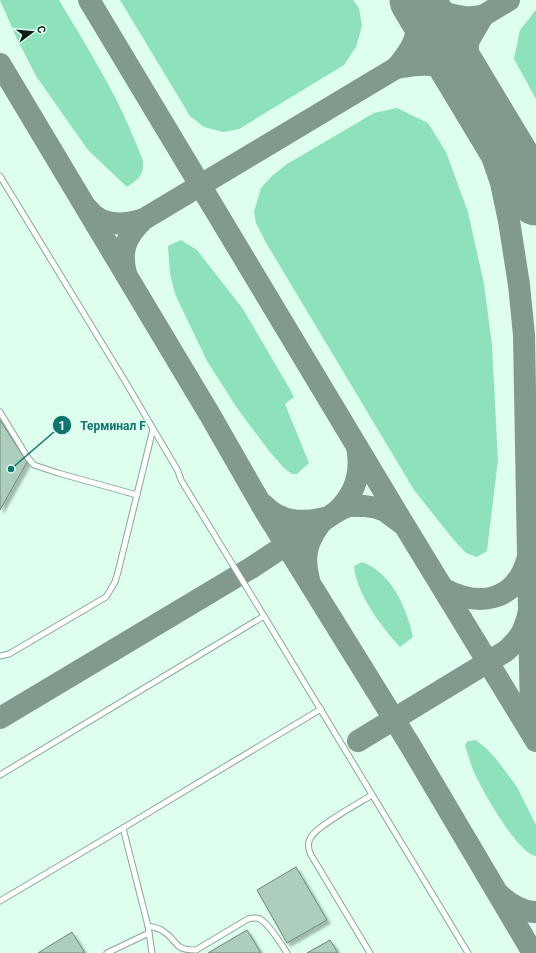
<svg xmlns="http://www.w3.org/2000/svg" width="536" height="953" font-family="Roboto,sans-serif">
<style>
.green{fill:#8de2bb}
.lines{fill:none;stroke-linecap:round;stroke-linejoin:round}
.taxiway{stroke:#829a8d;stroke-width:22}
.runway{stroke:#829a8d;stroke-width:55}
.building{fill:#adcdbd;stroke:#6a8779;filter:url(#shadow)}
.lane-casing{stroke:#89a798;stroke-width:7}
.lane{stroke:#fff;stroke-width:5}
.leader{fill:none;stroke:#0f766e;stroke-width:1.5}
.callout-dot{fill:#0f766e;stroke:#deffee;stroke-width:1.5}
.mark-label{font-size:12px;text-anchor:middle;font-weight:bold;fill:#fff}
.callout-label{font-size:12px;text-anchor:middle;font-weight:bold;fill:#0f766e;stroke:#deffee;stroke-width:3;stroke-linejoin:round;paint-order:stroke}
</style>
<defs>
<filter id="shadow"><feDropShadow dx="3.5" dy="3.5" stdDeviation="1" flood-color="#0004"/></filter>
</defs>
<rect width="100%" height="100%" fill="#deffee"/>
<!-- green -->
<g class="green">
<path d="M0 0H59C87 47 117 94 137 146 139 151 144 160 143 166 143 176 136 181 127 187L88 150 36 76 16 37Z"/>
<polygon points="120,0 353,0 359,8 362,26 356,47 344,65 239,129 223,132 204,127 190,116"/>
<polygon points="536,10 536,99 514,59 520,30"/>
<polygon points="397,108 428,123 446,152 468,212 484,284 492,345 498,460 487,551 477,557 466,553 453,539 414,490 265,241 256,223 254,212 261,188 272,176 287,164 374,113"/>
<polygon points="181,240 197,250 243,309 291,391 294,397 285,404 309,463 297,474 292,474 284,468 269,451 237,408 207,361 175,294 170,273 168,246"/>
<path d="M362 562C392 573 406 607 413 637L400 647C382 628 356 593 354 566Z"/>
<path d="M476 740 487 749 497 760 517 787 536 825V856C517 853 482 790 474 772 470 763 468 754 465 745L468 741Z"/>
</g>
<g class="lines">
<!-- taxiway -->
<g class="taxiway">
<polyline points="89,0 406,528 536,741"/>
<path d="M414 0C416 7 418 15 418 22 418 40 407 55 396 68 413 65 438 61 453 72 459 76 464 82 470 87"/>
<polyline points="471,23 509,0"/>
<polyline points="0,64 210,415 265,511 410,745 533,953"/>
<path d="M88 209C101 227 125 225 144 219 126 236 120 250 126 274"/>
<polyline points="144,219 396,68 443,37"/>
<path d="M264 505C281 523 303 523 325 518 308 538 302 554 309 580"/>
<polyline points="336,512 348,506 365,506 377,508 385,511 401,523"/>
<path d="M444 589C479 607 515 602 527 560"/>
<polyline points="529,621 531,712 534,730"/>
<path d="M0 718 251 568 336 512C355 495 362 472 357 447"/>
<path d="M358 741 506 651C521 637 524 632 529 611L524 335 519 285 509 221 501 183 479 118 466 73V57L469 40 483 16C477 16 470 18 464 17 449 15 433 9 422 0"/>
<path d="M500 895C509 904 523 912 536 912"/>
</g>
<!-- runway -->
<polyline class="runway" points="417,0 536,198"/>
</g>
<!-- building -->
<g class="building">
<polygon points="0,420 27,462 0,510"/>
<polygon points="296,867 327,920 287,943 257,890"/>
<polygon points="247,930 261,953 208,953"/>
<polygon points="72,932 85,953 38,953"/>
<polygon points="330,940 338,953 307,953"/>
</g>
<g class="lines">
<defs>
<g id="lane">
<polyline points="0,176 125,381 178,471 181,480 264,616 0,775"/>
<polyline points="0,412 28,458 34,465 58,473 137,495"/>
<polyline points="264,616 468,953"/>
<polyline points="0,656 9,654 106,597 115,582 118,572 153,429"/>
<polyline points="123,828 321,709"/>
<polyline points="0,901 123,828 148,926 152,953"/>
<path d="M148 926C153 927 159 928 163 931 179 941 172 950 196 950L248 919C252 918 256 917 260 919 270 925 281 944 287 953"/>
<polyline points="107,953 149,933"/>
<path d="M370 953 311 855C308 849 307 843 311 837 317 826 359 803 372 795"/>
</g>
</defs>
<!-- lane casing -->
<use href="#lane" class="lane-casing"/>
<!-- lane -->
<use href="#lane" class="lane"/>
</g>
<!-- callouts -->
<path class="leader" d="M11 469L62 425"/>
<g class="callout-dot">
<circle cx="11" cy="469" r="4"/>
<circle cx="62" cy="425" r="10"/>
</g>
<g class="mark-label">
<text x="62" y="430">1</text>
</g>
<g class="callout-label">
<text x="113" y="430">Терминал F</text>
</g>
<!-- north arrow -->
<g transform="translate(32 32) rotate(74)" stroke="#deffee" stroke-width="3" paint-order="stroke">
<path d="M0-3L7 15L0 10L-7 15Z" fill="#0f1b15"/>
<text y="-6" font-size="11" font-weight="bold" text-anchor="middle" fill="#0f1b15">С</text>
</g>
</svg>
